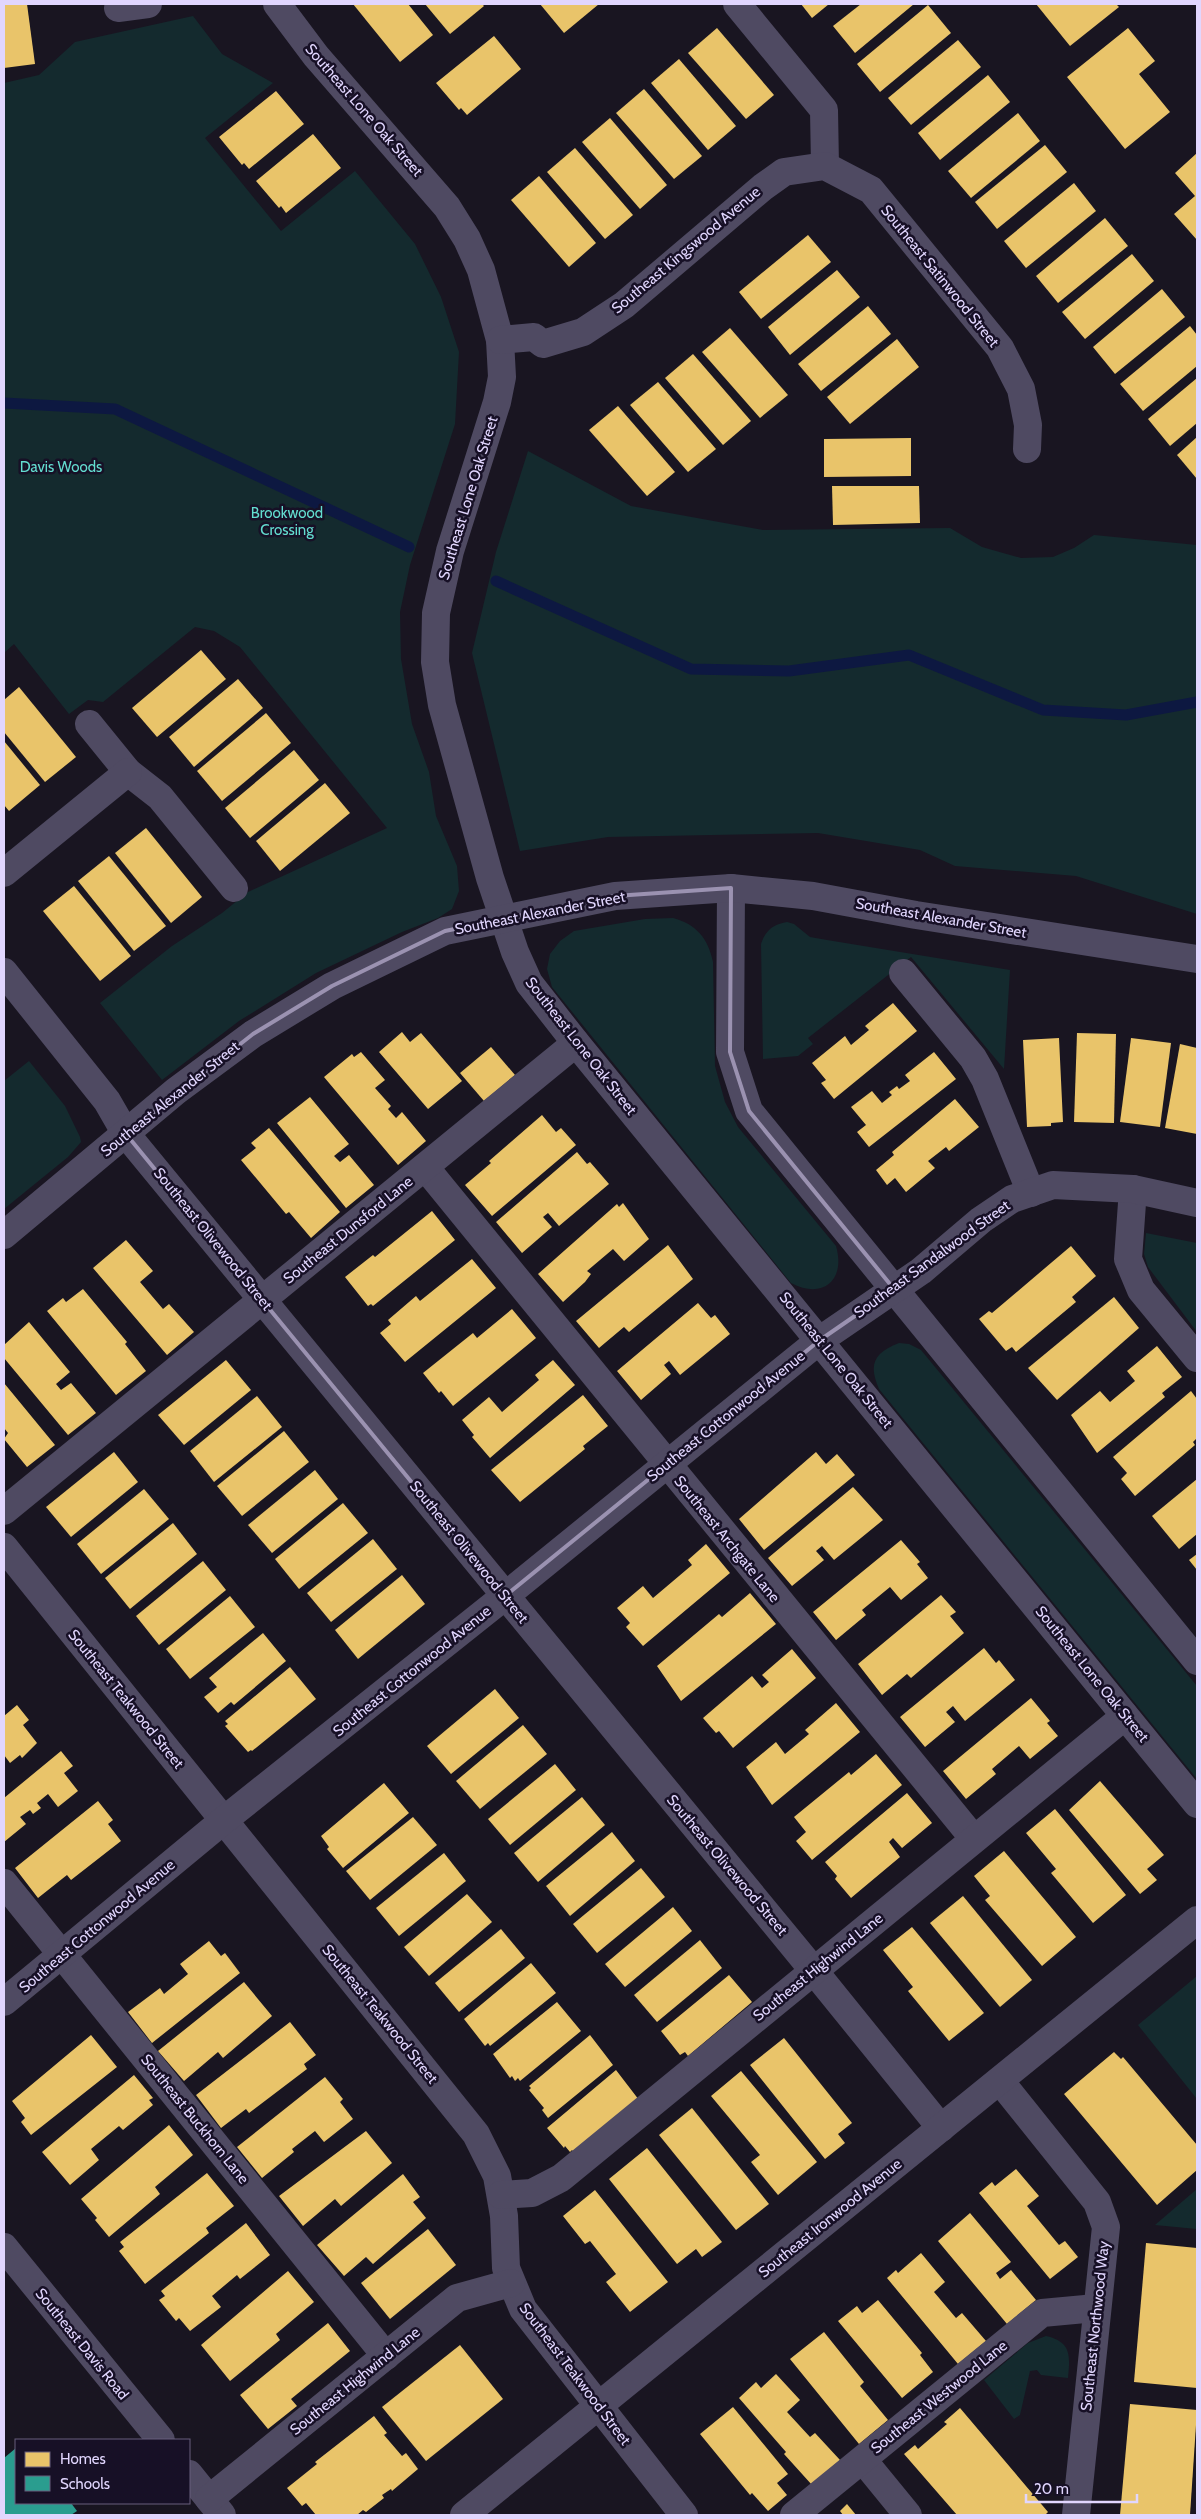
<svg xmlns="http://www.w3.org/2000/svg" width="1201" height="2519" font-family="Cabin,sans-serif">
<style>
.green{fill:#142a2e}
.homes{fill:#e9c46a}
.schools{fill:#2a9d8f}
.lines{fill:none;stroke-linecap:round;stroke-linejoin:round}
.stream{stroke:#0d1841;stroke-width:11}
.minor{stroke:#4f4a62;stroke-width:28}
.marked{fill:none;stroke:#9b92b1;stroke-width:4;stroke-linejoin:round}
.labels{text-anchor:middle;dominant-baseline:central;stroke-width:5;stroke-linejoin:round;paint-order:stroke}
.street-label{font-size:15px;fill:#e1d6fe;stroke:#171026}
.park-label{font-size:15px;fill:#63ddd0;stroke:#171026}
</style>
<rect width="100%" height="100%" fill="#191521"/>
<!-- green -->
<g class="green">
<polygon points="193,16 222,54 273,83 205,138 281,231 355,171 415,244 441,297 459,352 455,424 410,565 400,612 401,659 412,724 429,772 436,816 457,866 459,891 452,909 438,918 402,932 316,973 239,1021 162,1080 100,1003 172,946 222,913 248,892 387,828 240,647 214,631 195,627 103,702 88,700 69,714 14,644 4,653 4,83 39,75 75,42"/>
<polygon points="528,451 631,506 763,530 950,528 982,547 1021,558 1053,557 1074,548 1094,535 1197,545 1197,914 1076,876 955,866 920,850 818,833 608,837 520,851 472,653 496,552"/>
<path d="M673 918C696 924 708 938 713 962L715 1066 725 1102 738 1127 836 1246C846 1280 823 1300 791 1283L552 987 547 969 550 954 560 941 574 931 645 919Z"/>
<path d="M787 922 794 924 810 937 827 940 1010 970 1004 1069 911 957 808 1038 813 1044 798 1056 763 1059 761 944C765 931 773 924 787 922Z"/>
<polygon points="29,1061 65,1106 80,1137 81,1142 68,1157 4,1209 4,1081"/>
<polygon points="1146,1233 1197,1243 1197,1332 1148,1267 1144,1254"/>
<path d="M899 1343 909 1344 921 1350 1197 1686V1779L879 1389C868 1364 874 1353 899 1343Z"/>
<polygon points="1197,1976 1197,2099 1138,2025"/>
<polygon points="1197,2189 1197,2229 1155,2225"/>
<path d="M1046 2336C1072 2342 1070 2356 1068 2378L1041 2375 1037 2370 1030 2371 1020 2415 1014 2419 984 2380 1028 2343Z"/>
</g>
<!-- homes -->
<g class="homes">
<polygon points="4,4 27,4 35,64 4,68"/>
<polygon points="353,4 408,4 433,35 400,62"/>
<polygon points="425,4 482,4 484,6 450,34"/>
<polygon points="540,4 599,4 564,33"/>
<polygon points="801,4 829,4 812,18"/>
<polygon points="861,4 914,4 855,53 833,26"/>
<polygon points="1036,4 1116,4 1119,7 1070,46"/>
<polygon points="928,5 951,33 880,92 857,64"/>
<polygon points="717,28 774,95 746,119 688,53"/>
<polygon points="1128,28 1155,61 1139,74 1170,112 1125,149 1067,77"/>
<polygon points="494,36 521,69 467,115 461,108 459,110 436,83"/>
<polygon points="958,40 981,67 911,125 888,98"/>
<polygon points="679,59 736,126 708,150 651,83"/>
<polygon points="988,75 1010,102 940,160 918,133"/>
<polygon points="644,89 702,156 674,179 616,113"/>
<polygon points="276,91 304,124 249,169 244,163 242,165 219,137"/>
<polygon points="1018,113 1040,141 971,198 948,171"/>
<polygon points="610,118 667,185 640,209 582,142"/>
<polygon points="313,134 341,168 286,213 281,206 279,208 256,181"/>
<polygon points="1045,145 1067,172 997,229 975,202"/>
<polygon points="575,148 633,215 605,239 547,172"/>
<polygon points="1197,153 1197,240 1174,214 1195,196 1175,173"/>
<polygon points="539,176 596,243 569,267 511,200"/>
<polygon points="1074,183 1096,211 1026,268 1004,241"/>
<polygon points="1105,218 1128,246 1058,303 1036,276"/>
<polygon points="808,235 831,262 761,319 739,292"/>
<polygon points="1132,254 1154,281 1085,339 1062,312"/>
<polygon points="837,270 860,297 790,355 768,327"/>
<polygon points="1162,289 1185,317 1115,374 1093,347"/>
<polygon points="868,306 891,334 821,391 798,364"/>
<polygon points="1190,326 1197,335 1197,366 1143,411 1120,384"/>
<polygon points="730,328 788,395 760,418 702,352"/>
<polygon points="897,339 919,367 850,424 827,397"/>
<polygon points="693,354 751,421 723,445 665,378"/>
<polygon points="1197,378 1197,423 1170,446 1148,419"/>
<polygon points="658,382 716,449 688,472 630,405"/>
<polygon points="618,406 675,472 647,496 589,430"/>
<polygon points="1197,437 1197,479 1177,455"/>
<polygon points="911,438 911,476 824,477 824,439"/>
<polygon points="832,486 919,486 920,523 833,525"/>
<polygon points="201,650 226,679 157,737 132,708"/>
<polygon points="238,679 263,708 194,767 169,737"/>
<polygon points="19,687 76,757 45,782 4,732 4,700"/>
<polygon points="266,713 291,743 222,801 197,771"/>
<polygon points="4,741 40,785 9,811 4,805"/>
<polygon points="294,750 319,780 250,838 225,808"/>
<polygon points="325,783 350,813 280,871 256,841"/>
<polygon points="146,828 202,897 171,923 115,853"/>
<polygon points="109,856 166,926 134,951 78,881"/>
<polygon points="74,886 131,956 100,981 43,911"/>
<polygon points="893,1003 917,1031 834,1099 821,1083 826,1080 812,1063 845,1036 851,1045 869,1030 865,1026"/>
<polygon points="402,1032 410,1042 421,1033 462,1081 428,1109 379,1052"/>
<polygon points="1077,1033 1116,1034 1114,1123 1074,1122"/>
<polygon points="1059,1038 1063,1122 1051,1123 1051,1126 1027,1127 1023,1040"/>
<polygon points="1131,1038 1171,1043 1160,1127 1120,1122"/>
<polygon points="1180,1044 1197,1048 1197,1134 1165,1128"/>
<polygon points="491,1047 515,1075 484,1101 460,1073"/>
<polygon points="361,1052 385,1080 375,1088 391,1106 388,1109 396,1118 402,1112 426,1141 398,1165 324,1077 352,1054 354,1057"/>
<polygon points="934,1052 956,1079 869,1147 857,1132 866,1125 851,1107 872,1091 882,1103 892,1095 889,1092 897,1086 899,1089 910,1081 905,1075"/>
<polygon points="310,1097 349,1144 334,1156 340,1162 349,1155 374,1185 346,1208 277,1123"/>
<polygon points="955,1099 979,1127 949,1151 946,1147 928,1161 935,1168 906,1192 895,1178 887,1185 876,1170 894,1155 892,1152"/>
<polygon points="542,1115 556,1132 561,1128 576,1145 492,1216 465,1185 491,1163 489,1161"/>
<polygon points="269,1128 340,1212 311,1238 289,1212 286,1214 241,1160 256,1148 251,1143"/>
<polygon points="577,1152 587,1164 590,1162 609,1184 559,1226 548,1213 543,1217 552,1227 522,1253 496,1222"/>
<polygon points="623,1203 649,1239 624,1261 613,1249 587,1271 591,1274 585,1282 563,1302 538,1274 617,1204 619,1207"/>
<polygon points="432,1211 455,1240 373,1306 371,1304 368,1306 345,1277 373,1255 375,1257"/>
<polygon points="126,1240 153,1271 140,1282 163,1309 169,1304 194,1332 167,1355 93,1268"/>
<polygon points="668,1245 693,1279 629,1332 624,1327 599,1348 576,1321"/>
<polygon points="1071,1246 1096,1276 1072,1297 1076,1302 1016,1352 1012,1347 1006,1351 979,1319 989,1311 992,1313"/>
<polygon points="472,1259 496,1288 405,1362 380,1333 391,1324 388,1320 416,1296 420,1301"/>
<polygon points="83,1289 127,1342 125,1344 146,1371 116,1395 47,1311 63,1298 66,1302"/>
<polygon points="1114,1297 1139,1328 1057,1400 1028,1368"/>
<polygon points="698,1303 711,1318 715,1315 730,1334 680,1375 669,1361 664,1365 671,1374 641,1400 617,1371"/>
<polygon points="512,1309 536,1338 453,1406 441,1391 439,1393 423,1373 473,1333 477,1338"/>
<polygon points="29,1322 70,1372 56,1384 61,1390 71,1383 96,1413 68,1435 4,1358 4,1345"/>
<polygon points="1157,1346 1182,1377 1162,1393 1165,1397 1097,1453 1071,1415 1100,1391 1110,1402 1135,1381 1127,1371"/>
<polygon points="226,1360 251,1390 184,1445 158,1415"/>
<polygon points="553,1360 575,1385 490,1458 472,1437 474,1435 462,1420 489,1397 502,1412 539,1380 535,1375"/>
<polygon points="4,1383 55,1445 27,1467 4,1439 8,1433 4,1428"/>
<polygon points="1191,1391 1197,1399 1197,1438 1193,1442 1195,1445 1135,1496 1121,1479 1127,1473 1113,1457"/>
<polygon points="583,1395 608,1426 583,1446 585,1449 520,1502 491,1470"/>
<polygon points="257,1396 282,1427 214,1482 190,1451"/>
<polygon points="284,1431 309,1462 242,1516 217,1486"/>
<polygon points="114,1452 138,1482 71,1537 46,1507"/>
<polygon points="816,1452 826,1464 837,1454 855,1475 764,1550 739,1519"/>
<polygon points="315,1470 338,1499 272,1553 248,1525"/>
<polygon points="1197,1479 1197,1534 1179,1549 1152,1516"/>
<polygon points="853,1487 883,1520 834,1560 822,1546 816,1551 824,1560 792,1586 768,1558"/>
<polygon points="144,1489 169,1519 101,1574 77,1544"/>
<polygon points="343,1503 368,1533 299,1589 275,1559"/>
<polygon points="173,1523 197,1554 130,1609 105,1578"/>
<polygon points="373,1539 397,1569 331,1622 307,1593"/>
<polygon points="901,1540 920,1562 917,1564 928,1578 901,1600 890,1587 862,1610 866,1615 836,1640 813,1612"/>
<polygon points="706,1544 730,1573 643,1646 626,1627 630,1623 617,1608 643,1586 653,1598 692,1565 688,1560"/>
<polygon points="1197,1554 1197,1570 1189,1560"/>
<polygon points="203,1561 226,1590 159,1645 136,1616"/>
<polygon points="402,1575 425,1604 358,1659 335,1630"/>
<polygon points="750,1593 776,1624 681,1701 657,1666 719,1614 722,1617"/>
<polygon points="941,1595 956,1612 950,1616 964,1633 911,1678 907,1674 882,1695 858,1664"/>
<polygon points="230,1596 255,1627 190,1679 166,1649"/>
<polygon points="263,1633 286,1661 234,1705 231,1702 218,1713 204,1697 217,1687 209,1678"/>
<polygon points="984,1648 996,1663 999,1660 1015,1680 965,1721 953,1706 946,1712 955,1722 925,1747 900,1717"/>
<polygon points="792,1649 816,1678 733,1748 719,1731 716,1733 703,1718 752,1676 762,1688 769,1682 762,1675"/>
<polygon points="290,1667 316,1699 252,1751 251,1750 248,1752 225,1726 228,1724 225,1721"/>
<polygon points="495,1689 519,1718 451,1774 427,1746"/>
<polygon points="1031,1698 1050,1721 1047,1723 1058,1736 1030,1759 1019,1746 992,1769 996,1774 966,1799 943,1771"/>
<polygon points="836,1703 860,1732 772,1805 746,1767 776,1742 785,1754 809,1734 805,1730"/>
<polygon points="17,1705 29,1720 23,1725 37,1743 22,1758 20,1755 10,1763 4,1755 4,1716"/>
<polygon points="523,1725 547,1754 480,1809 456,1781"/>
<polygon points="61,1751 73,1766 64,1773 78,1791 58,1807 48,1794 37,1803 41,1808 33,1814 30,1810 20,1817 26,1824 4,1842 4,1798"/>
<polygon points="876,1754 902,1785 812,1860 796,1841 806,1832 794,1817 849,1772 851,1775"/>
<polygon points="555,1764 576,1790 510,1845 488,1819"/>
<polygon points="1100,1781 1164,1855 1147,1869 1157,1880 1140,1894 1069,1810"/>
<polygon points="384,1783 409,1813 343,1868 327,1849 329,1847 321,1836"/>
<polygon points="907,1793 932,1823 902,1848 893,1838 889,1842 900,1857 851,1898 835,1879 837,1876 825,1862"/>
<polygon points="582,1797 605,1825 538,1882 514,1853"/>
<polygon points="98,1801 113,1820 108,1824 121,1841 71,1880 67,1875 38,1898 15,1868"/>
<polygon points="1055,1809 1126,1895 1093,1923 1051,1873 1056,1869 1026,1833"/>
<polygon points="413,1817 437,1845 370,1900 346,1871"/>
<polygon points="612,1832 635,1861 570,1916 546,1886"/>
<polygon points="1004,1851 1076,1937 1042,1966 985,1900 990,1896 974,1876"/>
<polygon points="444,1853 466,1881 399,1936 376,1908"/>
<polygon points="641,1868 665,1897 597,1953 573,1924"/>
<polygon points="467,1894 492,1922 429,1976 404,1947"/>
<polygon points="963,1896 1032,1980 1000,2007 930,1923"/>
<polygon points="673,1907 692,1931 625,1987 605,1964"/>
<polygon points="912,1927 984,2013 949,2041 908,1991 913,1987 883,1950"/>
<polygon points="501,1929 525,1958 459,2012 435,1983"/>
<polygon points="700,1940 722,1968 657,2022 634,1995"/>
<polygon points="209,1941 221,1956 225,1953 240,1973 152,2043 128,2012 160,1988 164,1994 188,1974 180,1964"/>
<polygon points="531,1963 556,1993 490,2046 488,2043 485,2046 464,2019"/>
<polygon points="729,1975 752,2002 688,2056 685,2052 680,2055 661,2031"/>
<polygon points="244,1982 272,2016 223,2058 218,2052 184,2081 158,2051"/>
<polygon points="557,2002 581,2031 520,2081 518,2078 515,2081 512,2076 510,2078 493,2054"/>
<polygon points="290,2022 316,2055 304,2064 307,2069 249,2113 246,2109 221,2128 196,2095"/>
<polygon points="91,2035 117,2067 31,2135 21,2122 25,2118 12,2101"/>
<polygon points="590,2035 613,2065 548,2118 542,2110 544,2108 529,2090 531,2088 529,2086"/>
<polygon points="784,2038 852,2123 838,2134 845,2143 825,2159 750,2065"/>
<polygon points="1114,2052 1121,2059 1123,2057 1197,2145 1197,2170 1157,2205 1064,2094"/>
<polygon points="616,2070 639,2100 575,2154 572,2150 570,2152 565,2146 564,2148 547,2128"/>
<polygon points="741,2071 817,2162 778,2195 751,2162 760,2155 711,2096"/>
<polygon points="134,2075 153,2098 149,2100 153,2105 123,2130 119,2126 91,2149 99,2160 70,2185 42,2152"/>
<polygon points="325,2077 343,2099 340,2102 353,2119 324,2142 315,2131 292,2149 294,2152 262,2178 237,2147"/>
<polygon points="692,2108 769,2204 736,2230 659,2135"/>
<polygon points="169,2125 193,2155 155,2187 160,2194 109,2237 95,2220 97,2218 81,2199"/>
<polygon points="366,2131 392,2163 341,2206 335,2199 303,2226 279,2196"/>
<polygon points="647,2148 722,2242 702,2257 696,2249 677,2264 609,2179"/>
<polygon points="1016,2169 1039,2196 1027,2206 1059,2245 1065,2241 1078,2257 1050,2279 979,2193 992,2182 995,2186"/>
<polygon points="207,2173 234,2206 206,2228 209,2233 145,2284 119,2251 124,2247 120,2242"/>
<polygon points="403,2174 420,2197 413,2202 426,2218 373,2264 366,2257 344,2276 317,2245"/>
<polygon points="595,2190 668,2282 630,2312 606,2282 616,2274 590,2241 585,2244 563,2216"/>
<polygon points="970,2213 1011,2262 996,2273 1000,2279 1011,2270 1036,2300 1007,2324 938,2241"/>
<polygon points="246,2223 270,2255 240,2279 237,2275 212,2296 221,2307 190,2331 179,2318 176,2321 159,2300 165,2296 161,2291"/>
<polygon points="428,2229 456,2265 390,2319 361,2283"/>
<polygon points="1146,2243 1197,2248 1197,2388 1134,2382"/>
<polygon points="921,2253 945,2282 934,2292 956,2318 962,2313 986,2341 958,2364 887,2278 896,2270 898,2273"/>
<polygon points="288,2271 314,2302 276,2334 280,2340 230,2381 201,2345"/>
<polygon points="878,2300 922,2353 920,2355 933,2372 902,2398 838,2321 857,2306 862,2313"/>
<polygon points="328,2323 350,2351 291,2399 297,2406 268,2429 240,2395"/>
<polygon points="824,2332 864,2382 860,2386 888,2420 859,2444 790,2359"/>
<polygon points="460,2345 503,2399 426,2461 382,2407"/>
<polygon points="776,2374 800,2400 787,2412 810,2437 815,2433 840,2460 812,2485 784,2454 786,2452 739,2398 756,2382 761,2388"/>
<polygon points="1130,2404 1197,2410 1190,2515 1120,2515"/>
<polygon points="733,2407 788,2474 777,2483 787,2495 768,2511 752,2493 750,2495 700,2434"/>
<polygon points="960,2408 1048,2512 1045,2515 957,2515 904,2454 915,2445 918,2449 947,2424 944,2422"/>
<polygon points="374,2416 387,2433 384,2435 402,2456 406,2453 418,2469 392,2491 391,2489 382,2495 384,2498 366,2512 363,2510 357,2515 316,2515 306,2503 302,2506 287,2488 317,2464 315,2462"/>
<polygon points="847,2504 856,2515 843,2515 840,2511"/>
</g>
<!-- schools -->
<polygon class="schools" points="16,2448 16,2503 71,2503 77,2511 71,2515 4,2515 4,2458"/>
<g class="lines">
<!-- stream -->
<g class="stream">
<polyline points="4,403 115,409 409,547"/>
<polyline points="496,581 691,669 789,671 909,655 1043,710 1126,715 1197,702"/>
</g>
<!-- minor -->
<g class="minor">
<polyline points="277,4 316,56 447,207 467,239 481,270 500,340 502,377 497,402 450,551 436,613 435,662 442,705 490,878 515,952 529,983 576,1043 1197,1804"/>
<polyline points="737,4 824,110 825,166"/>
<polyline points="118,8 148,4"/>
<polyline points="500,340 534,337 543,344 583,332 624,305 763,187 784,172 825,166 871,190 1000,348 1021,389 1028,425 1027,449"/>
<polyline points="89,724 128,772 160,797 234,888"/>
<polyline points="4,873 128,772"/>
<polyline points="731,888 730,1052 749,1111 1197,1661"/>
<polyline points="4,972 107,1101 126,1134 814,1971 941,2128"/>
<polyline points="903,973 973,1058 985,1079 1031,1193"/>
<polyline points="425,1167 974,1839"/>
<polyline points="1133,1189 1128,1259 1141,1290 1197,1358"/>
<polyline points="4,1235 176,1091 253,1034 332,986 445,931 615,896 731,888 813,896 916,915 1197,959"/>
<polyline points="4,1511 576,1043"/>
<polyline points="4,1547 476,2134 497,2176 504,2216 506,2268 523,2309 684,2515"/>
<polyline points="4,1883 386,2356"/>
<polyline points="4,2002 224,1820 505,1596 820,1340 921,1271 981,1220 1012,1199 1053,1185 1133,1189 1197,1203"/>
<polyline points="1000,2081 1097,2202 1106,2227 1076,2515"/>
<polyline points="501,2195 532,2193 561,2178 1125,1716"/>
<polyline points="4,2247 161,2440"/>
<polyline points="863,2460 908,2515"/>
<polyline points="189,2474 222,2515"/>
<polyline points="209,2499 457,2298 511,2283"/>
<polyline points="464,2515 1197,1920"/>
<polyline points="794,2515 1042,2313 1096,2308"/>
</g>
</g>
<!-- marked area -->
<path class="marked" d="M731 888 730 1052 749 1111 894 1289 820 1340 505 1596 126 1134 253 1034 332 986 445 931 615 896Z"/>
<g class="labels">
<!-- street labels -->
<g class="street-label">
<text transform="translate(364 110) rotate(49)">Southeast Lone Oak Street</text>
<text transform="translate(686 250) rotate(-40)">Southeast Kingswood Avenue</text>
<text transform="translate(940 276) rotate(51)">Southeast Satinwood Street</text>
<text transform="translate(468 498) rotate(-73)">Southeast Lone Oak Street</text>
<text transform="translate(540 913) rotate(-11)">Southeast Alexander Street</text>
<text transform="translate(941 918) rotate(10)">Southeast Alexander Street</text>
<text transform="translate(581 1046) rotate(52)">Southeast Lone Oak Street</text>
<text transform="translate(170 1099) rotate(-39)">Southeast Alexander Street</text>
<text transform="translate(348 1230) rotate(-39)">Southeast Dunsford Lane</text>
<text transform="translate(213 1239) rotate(51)">Southeast Olivewood Street</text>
<text transform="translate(932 1259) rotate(-36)">Southeast Sandalwood Street</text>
<text transform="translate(836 1360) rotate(51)">Southeast Lone Oak Street</text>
<text transform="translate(726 1416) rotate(-39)">Southeast Cottonwood Avenue</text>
<text transform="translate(727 1539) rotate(51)">Southeast Archgate Lane</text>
<text transform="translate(469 1552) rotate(51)">Southeast Olivewood Street</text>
<text transform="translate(412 1671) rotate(-39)">Southeast Cottonwood Avenue</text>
<text transform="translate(1092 1674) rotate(51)">Southeast Lone Oak Street</text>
<text transform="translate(126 1699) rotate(51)">Southeast Teakwood Street</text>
<text transform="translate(727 1865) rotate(50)">Southeast Olivewood Street</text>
<text transform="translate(97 1926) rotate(-40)">Southeast Cottonwood Avenue</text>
<text transform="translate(818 1967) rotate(-39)">Southeast Highwind Lane</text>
<text transform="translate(380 2014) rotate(51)">Southeast Teakwood Street</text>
<text transform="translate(195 2119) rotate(51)">Southeast Buckhorn Lane</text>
<text transform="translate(830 2218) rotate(-39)">Southeast Ironwood Avenue</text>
<text transform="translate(1095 2326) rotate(-84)">Southeast Northwood Way</text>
<text transform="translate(82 2344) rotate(51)">Southeast Davis Road</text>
<text transform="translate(575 2374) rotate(53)">Southeast Teakwood Street</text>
<text transform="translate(355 2381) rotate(-39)">Southeast Highwind Lane</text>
<text transform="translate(939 2397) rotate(-39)">Southeast Westwood Lane</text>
</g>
<!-- park labels -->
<g class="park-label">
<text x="61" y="467">Davis Woods</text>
<text x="287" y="513">Brookwood<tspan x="287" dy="17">Crossing</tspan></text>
</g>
</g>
<!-- border -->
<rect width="1201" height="2519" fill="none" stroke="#e1d6fe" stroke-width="10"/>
<!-- legend -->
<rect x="15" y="2439" width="175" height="65" fill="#171026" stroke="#685f7c"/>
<rect x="25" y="2452" width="25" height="15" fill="#e9c46a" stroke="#685f7c"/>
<text x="60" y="2464" font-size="15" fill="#e1d6fe">Homes</text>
<rect x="25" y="2476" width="25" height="15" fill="#2a9d8f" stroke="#685f7c"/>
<text x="60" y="2489" font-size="15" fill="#e1d6fe">Schools</text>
<!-- scale -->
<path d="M1026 2494v8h111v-8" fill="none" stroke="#e1d6fe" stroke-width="2.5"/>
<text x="1034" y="2494" font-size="15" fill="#e1d6fe" stroke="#171026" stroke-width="4" paint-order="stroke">20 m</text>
</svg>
